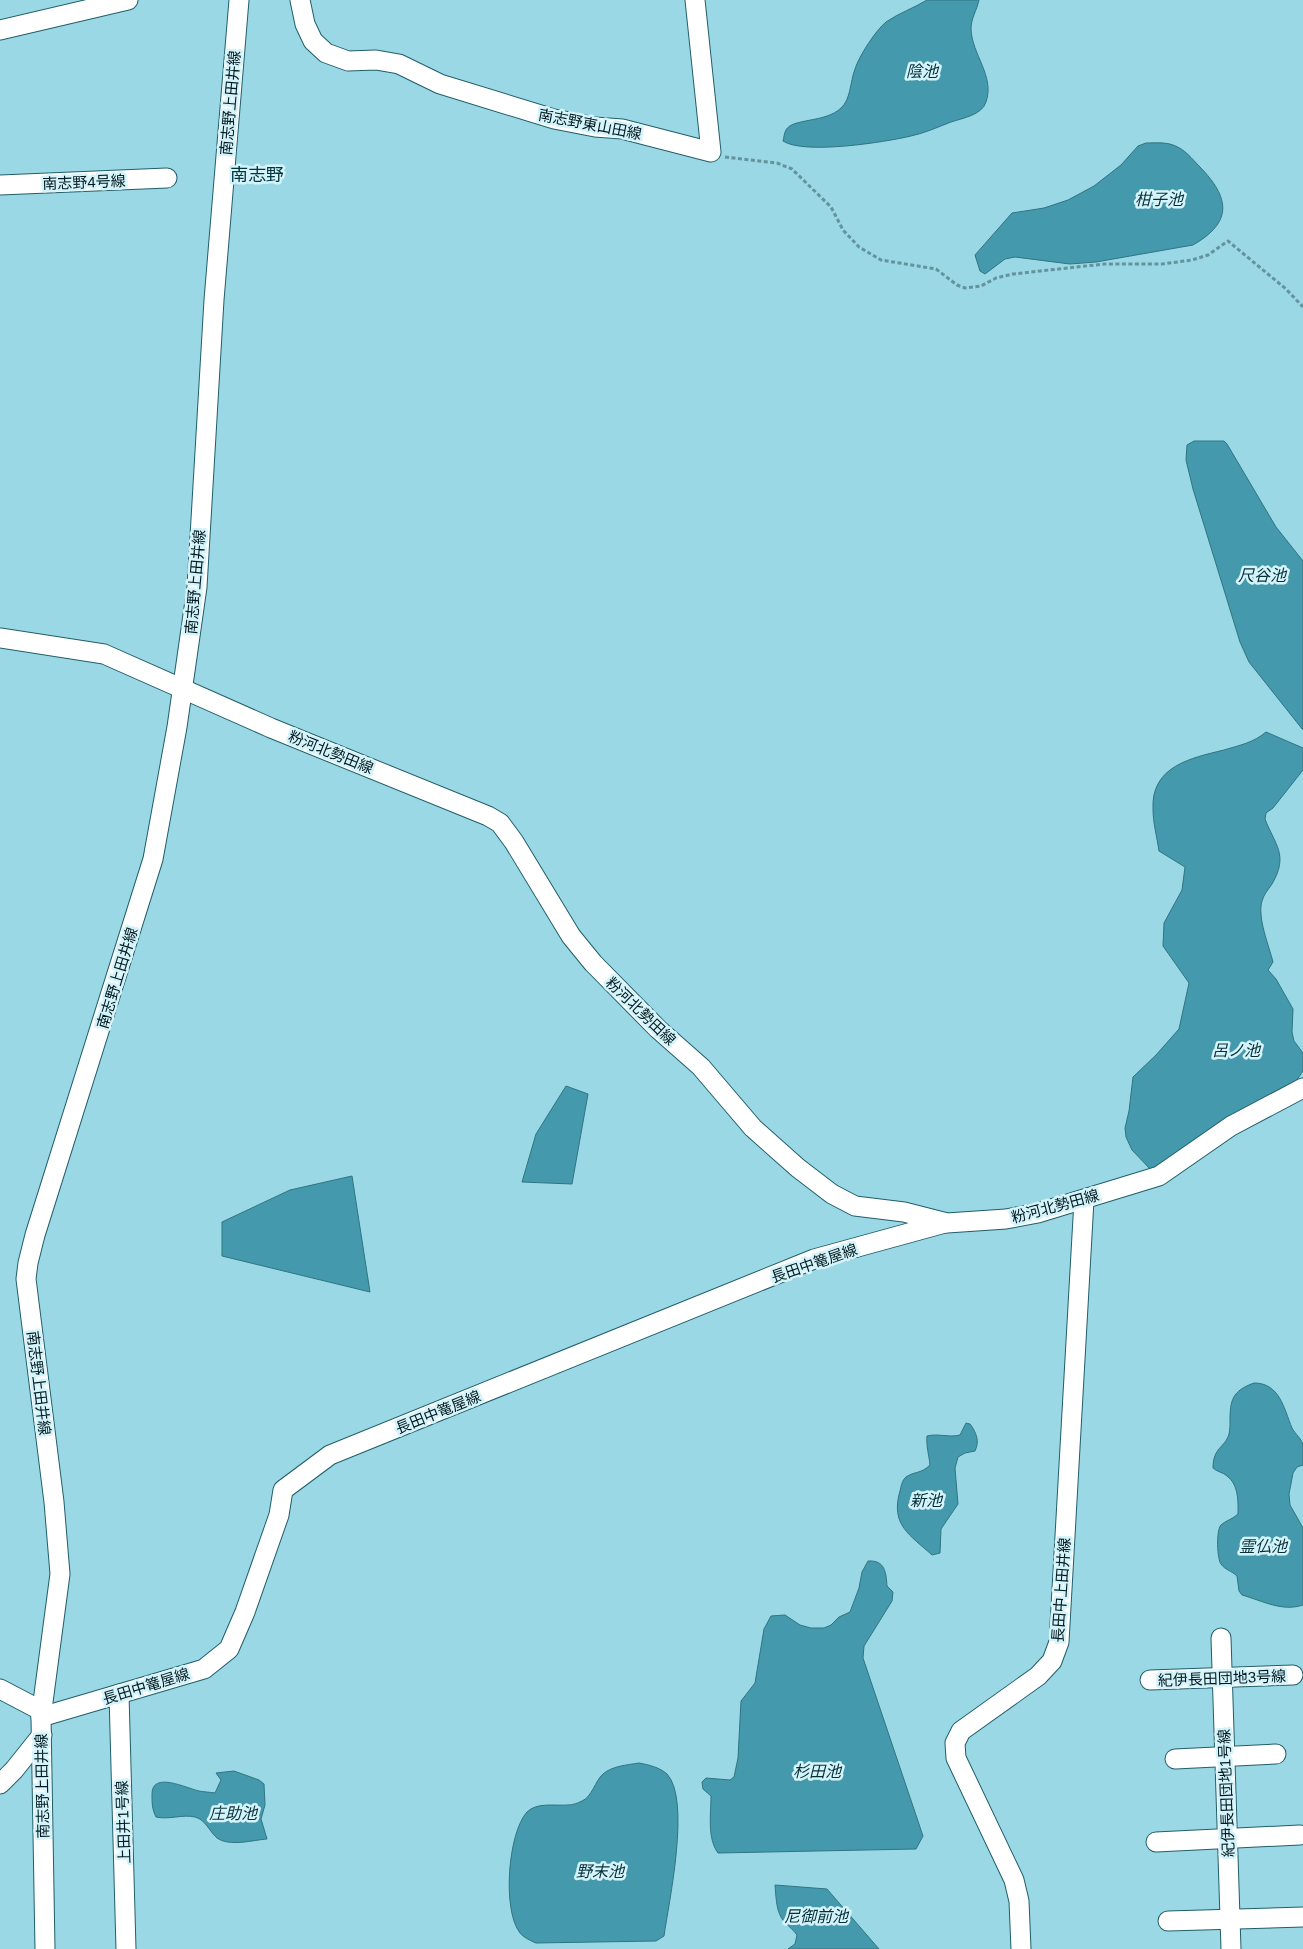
<svg xmlns="http://www.w3.org/2000/svg" width="1303" height="1949" font-family="Arial,'Noto Sans JP',sans-serif">
<style>
.water{fill:#449aac;stroke:#307482}
.lines{fill:none;stroke-linecap:round;stroke-linejoin:round}
.minor-casing{stroke:#205e6a;stroke-width:21}
.path{stroke:#63939d;stroke-width:3;stroke-dasharray:4 2.5;stroke-linecap:butt}
.minor{stroke:#fff;stroke-width:19}
.labels{text-anchor:middle;dominant-baseline:central;stroke-width:5;stroke-linejoin:round;paint-order:stroke}
.street-label{font-size:15px;fill:#021a1f;stroke:#d5f3fa}
.water-label{font-size:16px;font-style:italic;fill:#053038;stroke:#d5f3fa}
.quarter-label{font-size:18px;fill:#02363f;stroke:#d5f3fa}
</style>
<rect width="100%" height="100%" fill="#9ad8e5"/>
<!-- water -->
<g class="water">
<path d="M927 0H979C977 10 971 18 971 29 972 55 995 76 986 102 982 115 963 118 951 122 938 127 925 133 911 136 886 142 804 155 783 141 784 138 784 133 786 130 792 118 826 123 841 108 851 99 850 82 855 69 859 56 876 30 886 22 899 13 914 8 927 0Z"/>
<path d="M1146 143C1155 143 1165 142 1173 145 1185 149 1192 159 1200 167 1230 198 1233 222 1193 245L1096 262 1070 264 1015 257 1005 259 985 274 980 271 975 255 1012 213 1044 208 1068 200 1094 186 1121 165 1138 146Z"/>
<polygon points="1194,441 1224,441 1227,444 1276,527 1303,561 1303,730 1249,662 1240,642 1193,489 1186,460 1187,445"/>
<path d="M1266 732 1303 748V770L1273 808 1266 813 1265 819C1275 845 1289 855 1272 884 1268 890 1264 894 1262 901 1257 917 1269 946 1273 962L1268 970 1276 979 1293 1009 1292 1032 1294 1041 1303 1053V1071L1294 1084 1152 1171 1132 1150 1126 1137 1125 1128 1129 1111 1133 1077 1156 1055 1179 1029 1189 983 1163 946 1164 923 1182 890 1185 867 1159 851C1157 837 1153 823 1153 809 1151 766 1191 758 1224 750 1240 745 1253 743 1266 732Z"/>
<polygon points="566,1086 588,1094 572,1184 522,1182 536,1134"/>
<polygon points="352,1176 370,1292 222,1256 222,1222 290,1190"/>
<path d="M1254 1383C1280 1383 1284 1409 1292 1428 1295 1434 1302 1439 1303 1445 1303 1451 1303 1458 1303 1465L1297 1467 1293 1473 1289 1494 1290 1505 1303 1528V1605C1282 1612 1263 1601 1242 1595L1239 1591 1237 1576C1232 1571 1225 1570 1221 1564 1217 1559 1216 1530 1221 1525 1225 1521 1233 1519 1238 1514 1238 1502 1239 1485 1227 1476 1223 1472 1217 1472 1213 1468 1213 1447 1225 1448 1229 1434 1230 1430 1230 1425 1230 1422 1230 1400 1232 1391 1254 1383Z"/>
<path d="M966 1423 970 1424C976 1432 980 1441 975 1451L965 1453 958 1457 955 1468 958 1504 941 1529 940 1553 932 1555C910 1535 890 1525 900 1491 901 1487 902 1480 906 1477 915 1471 921 1474 930 1465 929 1455 926 1446 927 1436 939 1433 949 1438 960 1435Z"/>
<path d="M868 1561C885 1560 886 1572 887 1586L893 1592 892 1601 864 1646 863 1658 923 1836 916 1849 718 1853C707 1838 711 1814 711 1796L703 1789 702 1782 706 1778 730 1780 734 1777 738 1758 741 1701 755 1683 764 1629 771 1616 785 1615 800 1625 811 1628H824L831 1625 839 1617 850 1612 859 1588 862 1572Z"/>
<path d="M639 1763C649 1765 659 1767 667 1774 691 1800 669 1901 664 1936L656 1941 536 1943C531 1941 523 1937 520 1933 502 1910 508 1833 527 1812 537 1802 555 1806 568 1805 573 1805 578 1803 582 1801 592 1797 595 1781 603 1774 612 1766 627 1765 639 1763Z"/>
<path d="M234 1771 259 1780 264 1784 265 1805 261 1819 267 1839C253 1840 230 1847 217 1838 209 1831 206 1820 195 1817 183 1814 169 1820 156 1817 152 1809 152 1803 152 1794 152 1771 186 1788 199 1791 204 1792 209 1792 215 1793L221 1780 216 1773Z"/>
<path d="M775 1885 827 1889 879 1949H788L795 1944 797 1935C793 1929 783 1922 781 1917 776 1908 776 1896 775 1885Z"/>
</g>
<g class="lines">
<defs>
<g id="minor">
<polyline points="300,0 305,24 313,41 326,53 348,61 376,60 399,64 440,84 554,119 595,127 622,129 711,152 695,0"/>
<polyline points="0,30 128,0"/>
<polyline points="0,185 167,178"/>
<polyline points="0,638 104,654 271,728 488,816 500,823 514,842 571,936 593,963 658,1029 701,1067 753,1128 798,1168 832,1194 855,1206 904,1212 947,1223 1006,1219 1038,1213 1159,1176 1231,1126 1303,1088"/>
<polyline points="1221,1638 1231,1949"/>
<polyline points="1150,1680 1293,1675"/>
<polyline points="0,1689 42,1711"/>
<polyline points="119,1694 126,1949"/>
<polyline points="41,1717 204,1669 229,1649 245,1612 279,1515 283,1490 330,1455 814,1259 945,1223"/>
<polyline points="1175,1759 1276,1754"/>
<polyline points="0,1784 14,1770 42,1735"/>
<polyline points="1156,1842 1300,1835"/>
<polyline points="1168,1921 1303,1917"/>
<polyline points="45,1949 41,1717 60,1574 54,1502 26,1279 28,1263 35,1235 153,859 177,727 197,587 214,300 239,0"/>
<polyline points="1021,1949 1019,1901 1014,1880 956,1758 955,1743 961,1731 1038,1676 1052,1661 1059,1642 1084,1200"/>
</g>
</defs>
<!-- minor casing -->
<use href="#minor" class="minor-casing"/>
<!-- path -->
<polyline class="path" points="725,157 777,163 792,169 831,207 843,230 859,247 881,260 936,269 957,285 965,288 981,286 996,278 1013,274 1104,264 1162,264 1192,260 1208,255 1228,241 1286,289 1303,307"/>
<!-- minor -->
<use href="#minor" class="minor"/>
</g>
<g class="labels">
<!-- street labels -->
<g class="street-label">
<text transform="translate(230 103) rotate(-85)">南志野上田井線</text>
<text transform="translate(590 124) rotate(11)">南志野東山田線</text>
<text transform="translate(84 182) rotate(-2)">南志野4号線</text>
<text transform="translate(195 582) rotate(-85)">南志野上田井線</text>
<text transform="translate(331 752) rotate(22)">粉河北勢田線</text>
<text transform="translate(117 978) rotate(-73)">南志野上田井線</text>
<text transform="translate(641 1011) rotate(44)">粉河北勢田線</text>
<text transform="translate(1055 1206) rotate(-15)">粉河北勢田線</text>
<text transform="translate(814 1263) rotate(-19)">長田中篭屋線</text>
<text transform="translate(39 1383) rotate(83)">南志野上田井線</text>
<text transform="translate(438 1412) rotate(-22)">長田中篭屋線</text>
<text transform="translate(1061 1590) rotate(-86)">長田中上田井線</text>
<text transform="translate(1222 1678) rotate(-2)">紀伊長田団地3号線</text>
<text transform="translate(146 1686) rotate(-17)">長田中篭屋線</text>
<text transform="translate(42 1786) rotate(-91)">南志野上田井線</text>
<text transform="translate(1226 1793) rotate(-92)">紀伊長田団地1号線</text>
<text transform="translate(123 1822) rotate(-92)">上田井1号線</text>
</g>
<!-- water labels -->
<g class="water-label">
<text x="922" y="71">陰池</text>
<text x="1159" y="199">柑子池</text>
<text x="1262" y="575">尺谷池</text>
<text x="1236" y="1050">呂ノ池</text>
<text x="926" y="1500">新池</text>
<text x="1263" y="1546">霊仏池</text>
<text x="817" y="1771">杉田池</text>
<text x="233" y="1813">庄助池</text>
<text x="600" y="1871">野末池</text>
<text x="816" y="1916">尼御前池</text>
</g>
<!-- quarter labels -->
<g class="quarter-label">
<text x="257" y="175">南志野</text>
</g>
</g>
</svg>
